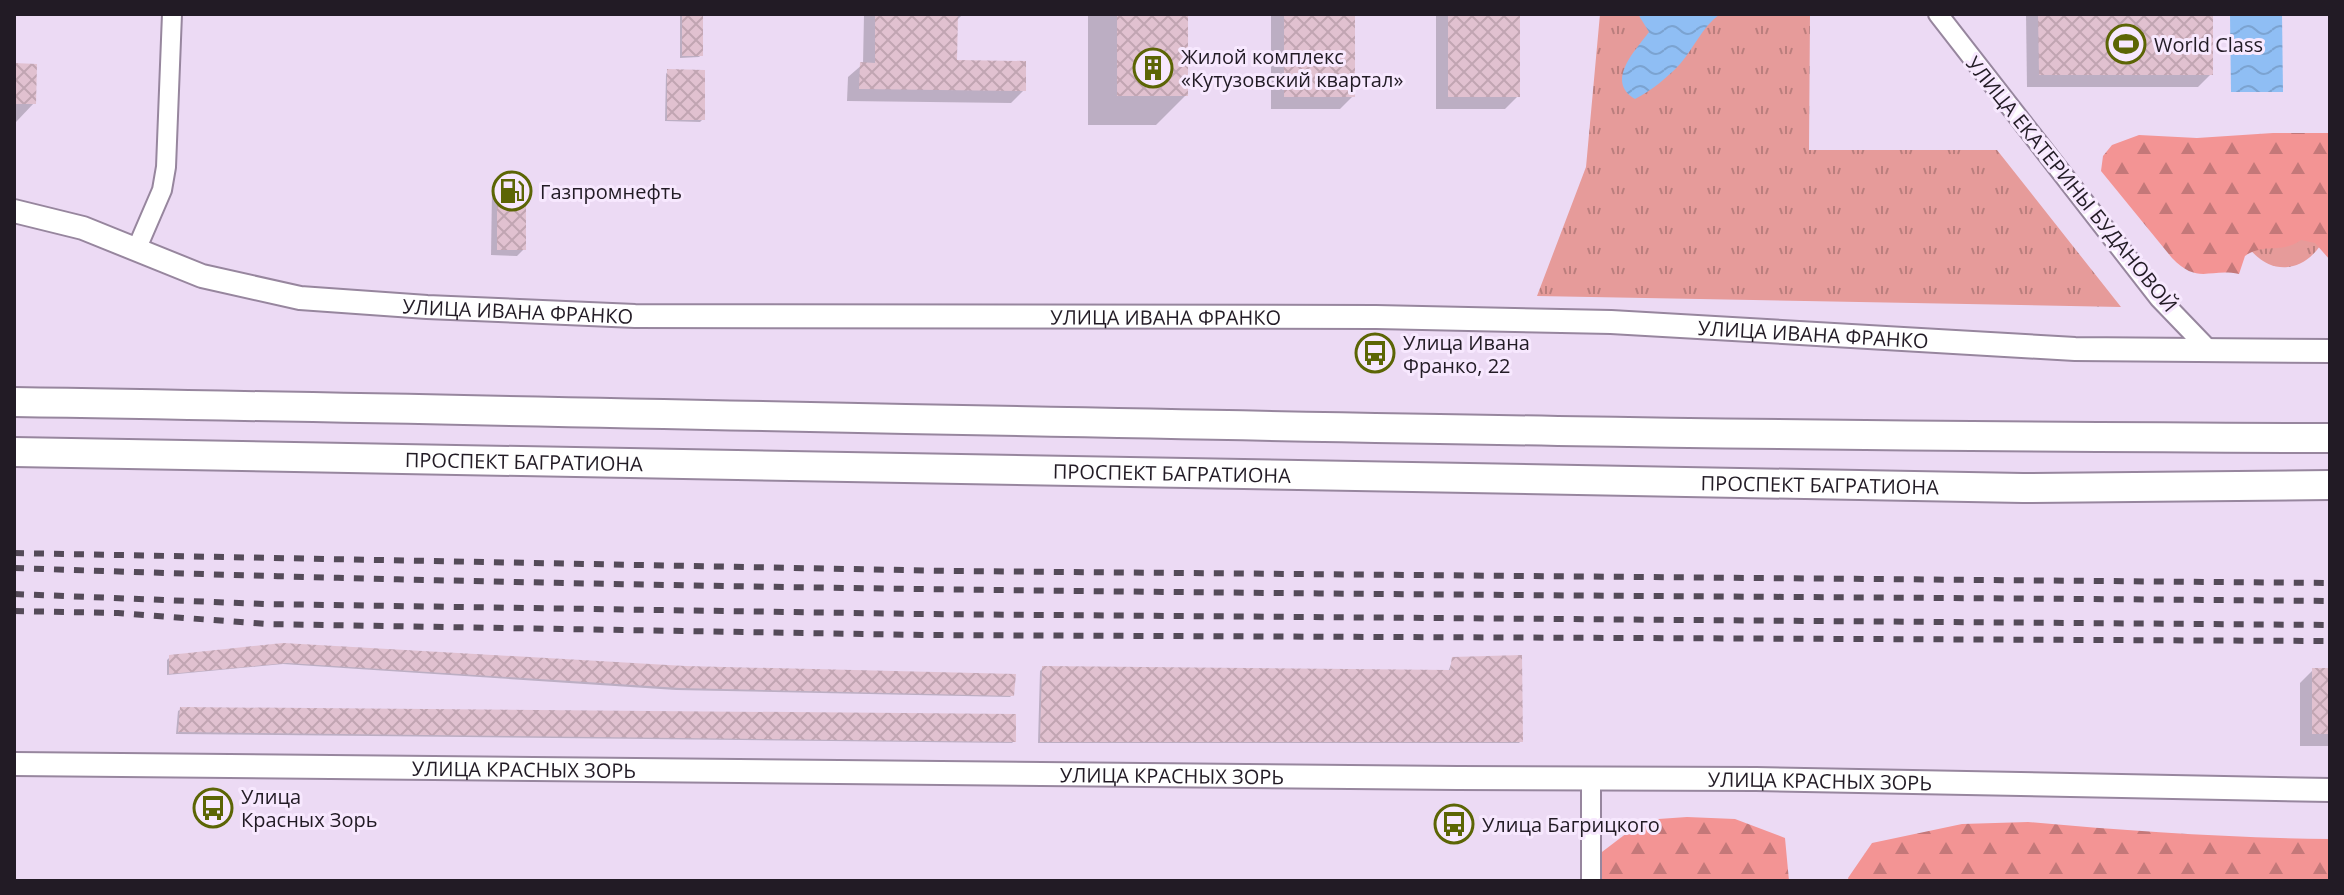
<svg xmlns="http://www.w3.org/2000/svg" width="2344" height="895" font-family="'Open Sans',sans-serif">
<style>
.grass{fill:url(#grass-tufts)}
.forest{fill:url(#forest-firs)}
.water{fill:url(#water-waves)}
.shadow{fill:#0003}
.building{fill:url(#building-cross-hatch)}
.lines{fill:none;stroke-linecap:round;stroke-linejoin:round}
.minor-casing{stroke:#97869e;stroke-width:22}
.tertiary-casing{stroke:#97869e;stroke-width:26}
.primary-casing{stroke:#97869e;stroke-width:32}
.minor{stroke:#fff;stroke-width:18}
.tertiary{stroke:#fff;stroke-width:22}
.primary{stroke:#fff;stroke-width:28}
.rail{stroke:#544a58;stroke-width:6;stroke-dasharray:10 10;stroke-linecap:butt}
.labels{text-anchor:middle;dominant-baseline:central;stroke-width:6;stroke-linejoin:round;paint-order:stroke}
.poi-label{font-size:20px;fill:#221b25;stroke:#f7e8fe;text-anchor:start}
.street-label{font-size:20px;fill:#221b25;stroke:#f7e8fe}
</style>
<defs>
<pattern id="grass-tufts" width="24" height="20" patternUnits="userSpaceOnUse" patternTransform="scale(2)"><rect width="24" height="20" fill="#e69b9a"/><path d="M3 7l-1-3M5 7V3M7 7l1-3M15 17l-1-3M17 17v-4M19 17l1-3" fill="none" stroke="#ba7e7d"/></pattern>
<pattern id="forest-firs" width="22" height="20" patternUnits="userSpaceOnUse" patternTransform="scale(2)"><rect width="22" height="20" fill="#f39494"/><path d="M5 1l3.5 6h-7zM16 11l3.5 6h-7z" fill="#c47879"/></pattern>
<pattern id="water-waves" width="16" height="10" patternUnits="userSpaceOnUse" patternTransform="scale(2)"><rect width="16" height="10" fill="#8fbef4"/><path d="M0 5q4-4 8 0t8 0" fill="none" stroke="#7ba3d1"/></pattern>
<pattern id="building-cross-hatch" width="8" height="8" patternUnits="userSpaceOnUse" patternTransform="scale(2)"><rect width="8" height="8" fill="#e1c1d0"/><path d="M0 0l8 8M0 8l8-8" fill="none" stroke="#c1a5b2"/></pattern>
</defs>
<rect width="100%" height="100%" fill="#ecdaf4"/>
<!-- grass -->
<g class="grass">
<polygon points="1600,14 1810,14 1809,150 1997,150 2121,307 1537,296 1586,167"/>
<path d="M2256 200 2320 246C2300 274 2269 274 2249 248Z"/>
</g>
<!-- forest -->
<g class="forest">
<path d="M2273 133H2330V260L2315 243 2301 240C2279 255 2266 242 2245 256L2239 274C2209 268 2198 285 2172 258L2101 171 2103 156 2112 145 2139 135 2197 138Z"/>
<polygon points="1687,817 1735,819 1785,838 1789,881 1599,881 1598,855 1644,820"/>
<path d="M2028 822C2128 831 2229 838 2330 839V881H1849L1848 878 1872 843 1962 824Z"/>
</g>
<!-- water -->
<g class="water">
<path d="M1638 14H1720C1702 27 1694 48 1680 64 1667 78 1652 90 1635 99 1605 81 1635 51 1649 32Z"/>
<polygon points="2230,14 2282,14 2283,92 2231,92"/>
</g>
<!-- shadow -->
<g class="shadow">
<polygon points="680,14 701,14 701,55 699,57 680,58"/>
<polygon points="864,14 963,14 956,21 955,62 1024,90 1011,103 847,101 848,77 863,64"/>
<polygon points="1088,14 1186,14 1186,95 1156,125 1088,125"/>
<polygon points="1271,14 1353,14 1353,96 1340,109 1271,109"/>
<polygon points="1436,14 1518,14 1518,96 1505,109 1436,109"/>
<polygon points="2026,14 2211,14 2211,74 2198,87 2027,87"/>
<polygon points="14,65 34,103 16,122 14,122"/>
<polygon points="668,71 703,119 700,122 665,121 666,74"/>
<polygon points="498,185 524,249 517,256 491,255 492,192"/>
<polygon points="170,657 1012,695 1010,697 676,690 283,664 167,675 167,660"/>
<polygon points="1453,659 1521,741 1519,743 1038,743 1040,671 1043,668 1448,672"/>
<polygon points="2313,670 2330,670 2330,746 2300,746 2300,683"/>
<polygon points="181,709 1014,741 1012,743 176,734 178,711"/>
</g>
<!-- building -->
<g class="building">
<rect x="682" y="14" width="21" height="42"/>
<polygon points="875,14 958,14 957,60 1026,61 1026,91 859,89 860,62 875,63"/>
<rect x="1117" y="14" width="71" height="82"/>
<rect x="1284" y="14" width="71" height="83"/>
<rect x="1448" y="14" width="72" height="83"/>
<polygon points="2038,14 2213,14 2213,75 2039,75"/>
<polygon points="14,63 37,64 36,104 14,104"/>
<polygon points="667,69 705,70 705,120 667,120"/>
<polygon points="497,183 526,184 526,250 497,250"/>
<polygon points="283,643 685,666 1016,674 1014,696 680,688 287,663 169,674 169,655"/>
<polygon points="1522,655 1523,742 1040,742 1042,666 1450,670 1452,657"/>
<rect x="2312" y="668" width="18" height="66"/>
<polygon points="180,707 1016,714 1016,742 178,732"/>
</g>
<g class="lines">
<defs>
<g id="minor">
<polyline points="1938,14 2159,298 2210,351"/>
<polyline points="137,248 162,190 166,167 172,14"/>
<polyline points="1591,778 1591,881"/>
</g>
<g id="tertiary">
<path id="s1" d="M14 211 83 228 202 276 300 298 427 307 635 316 1376 317 1611 322 2075 349 2330 351"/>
<path id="s2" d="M14 764 1457 778 1756 779 2330 790"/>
</g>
<g id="primary">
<path d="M14 402C786 414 1558 437 2330 438"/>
<path id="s3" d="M14 452 2023 488 2330 485"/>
</g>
</defs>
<!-- minor casing -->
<use href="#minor" class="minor-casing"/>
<!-- tertiary casing -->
<use href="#tertiary" class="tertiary-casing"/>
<!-- primary casing -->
<use href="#primary" class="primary-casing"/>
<!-- minor -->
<use href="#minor" class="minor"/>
<!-- tertiary -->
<use href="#tertiary" class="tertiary"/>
<!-- primary -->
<use href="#primary" class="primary"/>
<!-- rail -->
<g class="rail">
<polyline points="14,553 953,571 2330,583"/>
<path d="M14 568C785 595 1558 594 2330 601"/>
<polyline points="14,594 264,604 920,614 2330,625"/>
<polyline points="14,611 118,613 266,624 922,635 2330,641"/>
</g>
</g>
<!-- icons -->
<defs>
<symbol id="stadium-ring" viewBox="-11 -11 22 22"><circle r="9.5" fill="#f7e8fe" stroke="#5c6505" stroke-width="1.5"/><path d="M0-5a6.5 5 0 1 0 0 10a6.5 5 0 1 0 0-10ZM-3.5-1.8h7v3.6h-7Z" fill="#5c6505"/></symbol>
<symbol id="building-ring" viewBox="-11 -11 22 22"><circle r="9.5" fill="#f7e8fe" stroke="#5c6505" stroke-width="1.5"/><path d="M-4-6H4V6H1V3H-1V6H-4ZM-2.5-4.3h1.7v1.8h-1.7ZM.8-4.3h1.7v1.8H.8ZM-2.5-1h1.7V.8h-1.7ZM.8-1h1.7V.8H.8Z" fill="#5c6505"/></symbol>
<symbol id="fuel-ring" viewBox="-11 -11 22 22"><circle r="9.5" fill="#f7e8fe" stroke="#5c6505" stroke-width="1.5"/><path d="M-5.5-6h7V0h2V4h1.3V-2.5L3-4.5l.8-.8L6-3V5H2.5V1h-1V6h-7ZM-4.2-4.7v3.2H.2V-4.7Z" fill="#5c6505"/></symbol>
<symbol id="bus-ring" viewBox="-11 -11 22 22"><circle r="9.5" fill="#f7e8fe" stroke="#5c6505" stroke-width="1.5"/><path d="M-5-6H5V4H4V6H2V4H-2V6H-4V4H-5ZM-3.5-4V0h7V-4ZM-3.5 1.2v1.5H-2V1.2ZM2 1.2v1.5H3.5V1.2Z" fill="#5c6505"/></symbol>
</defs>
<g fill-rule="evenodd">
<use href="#stadium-ring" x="2104" y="22" width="44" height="44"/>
<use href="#building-ring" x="1131" y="46" width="44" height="44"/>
<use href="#fuel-ring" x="490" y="169" width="44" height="44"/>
<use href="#bus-ring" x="1353" y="331" width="44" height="44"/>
<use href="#bus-ring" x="191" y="786" width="44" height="44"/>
<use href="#bus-ring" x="1432" y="802" width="44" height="44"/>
</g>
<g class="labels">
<!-- poi labels -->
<g class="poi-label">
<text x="2154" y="44">World Class</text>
<text x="1181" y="56">Жилой комплекс<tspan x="1181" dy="23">«Кутузовский квартал»</tspan></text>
<text x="540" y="191">Газпромнефть</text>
<text x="1403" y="342">Улица Ивана<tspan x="1403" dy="23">Франко, 22</tspan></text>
<text x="241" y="796">Улица<tspan x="241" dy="23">Красных Зорь</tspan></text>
<text x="1482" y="824">Улица Багрицкого</text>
</g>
<!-- street labels -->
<g class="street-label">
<text transform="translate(2072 184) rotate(51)">УЛИЦА ЕКАТЕРИНЫ БУДАНОВОЙ</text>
<text stroke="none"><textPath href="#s1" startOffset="518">УЛИЦА ИВАНА ФРАНКО</textPath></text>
<text stroke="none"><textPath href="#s1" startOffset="1166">УЛИЦА ИВАНА ФРАНКО</textPath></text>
<text stroke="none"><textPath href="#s1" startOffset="1814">УЛИЦА ИВАНА ФРАНКО</textPath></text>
<text stroke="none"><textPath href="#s3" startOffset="510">ПРОСПЕКТ БАГРАТИОНА</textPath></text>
<text stroke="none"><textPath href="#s3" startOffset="1158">ПРОСПЕКТ БАГРАТИОНА</textPath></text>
<text stroke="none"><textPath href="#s3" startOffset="1806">ПРОСПЕКТ БАГРАТИОНА</textPath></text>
<text stroke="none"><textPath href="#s2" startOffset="510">УЛИЦА КРАСНЫХ ЗОРЬ</textPath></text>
<text stroke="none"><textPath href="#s2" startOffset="1158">УЛИЦА КРАСНЫХ ЗОРЬ</textPath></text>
<text stroke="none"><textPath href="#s2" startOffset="1806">УЛИЦА КРАСНЫХ ЗОРЬ</textPath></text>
</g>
</g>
<!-- border -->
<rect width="2344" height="895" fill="none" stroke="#221b25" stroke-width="32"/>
</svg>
